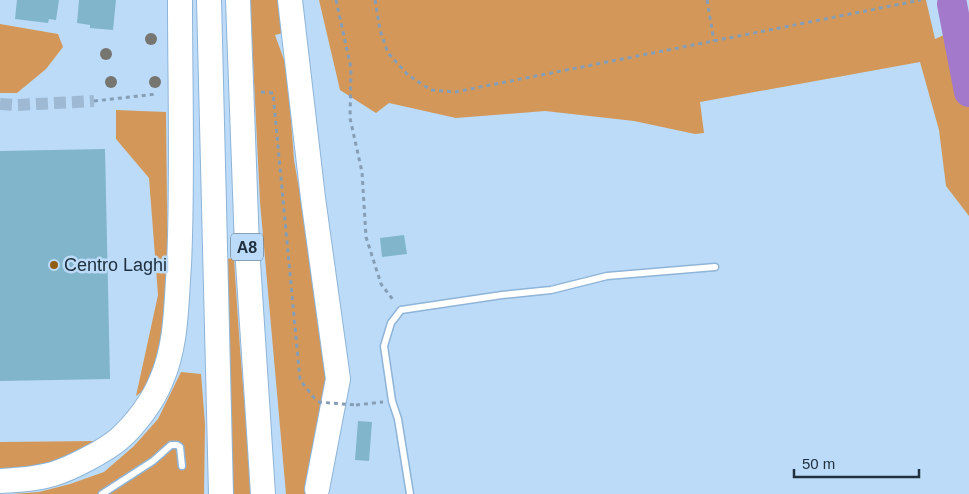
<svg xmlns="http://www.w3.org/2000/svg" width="969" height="494" font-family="Arial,sans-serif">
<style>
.green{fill:#d39859}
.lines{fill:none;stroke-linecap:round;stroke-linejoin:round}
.river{stroke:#a379cc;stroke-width:30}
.building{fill:#80b5cc}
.minor-tunnel{stroke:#9db9d3;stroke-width:12;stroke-dasharray:12 6;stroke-linecap:butt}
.service-casing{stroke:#8eb4d7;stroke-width:9}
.motorway-casing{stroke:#8eb4d7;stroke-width:26}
.path{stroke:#859eb6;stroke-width:3;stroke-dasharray:4 4;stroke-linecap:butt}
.service{stroke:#fff;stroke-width:6}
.motorway{stroke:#fff;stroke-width:24}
.path-bridge{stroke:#859eb6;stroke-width:3;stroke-dasharray:4 4;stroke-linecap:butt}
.tree{fill:#777570}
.poi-dot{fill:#945d16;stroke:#bcdbf8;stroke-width:2}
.labels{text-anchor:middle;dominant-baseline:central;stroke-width:5;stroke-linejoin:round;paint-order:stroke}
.shield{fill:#bcdbf8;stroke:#4f6376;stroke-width:1}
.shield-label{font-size:16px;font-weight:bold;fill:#20303e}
.poi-label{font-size:18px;fill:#20303e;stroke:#bcdbf8;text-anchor:start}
</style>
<rect width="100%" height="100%" fill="#bcdbf8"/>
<!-- green -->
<g class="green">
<polygon points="250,0 278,0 283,33 275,35 287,68 294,160 310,252 327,373 323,494 286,494 260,202"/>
<polygon points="319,0 926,0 935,39 969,24 969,216 946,186 939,130 920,62 700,102 704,133 695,134 634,121 545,111 456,118 389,103 376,113 340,90"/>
<polygon points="0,24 58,34 63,47 46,69 17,93 0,93"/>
<polygon points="116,110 166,112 168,302 161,358 151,385 136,396 158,295 149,178 116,139"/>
<path d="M234 258C239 337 244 416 255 494H232L225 259Z"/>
<polygon points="181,372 201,374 205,424 204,494 12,494 39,492 70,484 104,472 134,446 158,419"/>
<polygon points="97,441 79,457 21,469 0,468 0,442"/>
</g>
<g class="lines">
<!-- river -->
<polyline class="river" points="952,4 969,92"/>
</g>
<!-- building -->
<g class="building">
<polygon points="17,0 59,0 56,20 49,19 48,23 15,19"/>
<polygon points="79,0 116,0 113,30 90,28 90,25 77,23"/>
<polygon points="105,149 110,379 0,381 0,151"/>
<polygon points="404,235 407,254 382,257 380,238"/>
<polygon points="358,421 372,422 369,461 355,460"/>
</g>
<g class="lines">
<!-- minor-tunnel -->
<polyline class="minor-tunnel" points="0,104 17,105 94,101"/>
<defs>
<g id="service">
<polyline points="102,494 153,461 171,445 177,445 180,447 182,466"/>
<polyline points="410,494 398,419 392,401 384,346 391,323 401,310 502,295 551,290 607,276 715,267"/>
</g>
<g id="motorway">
<polyline points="209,0 221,494"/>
<polyline points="238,0 247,247 263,494"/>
<polyline points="290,0 313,198 338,379 317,489"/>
<path d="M0 481C18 480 36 479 53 474 70 469 105 451 119 439 136 424 153 401 161 381 177 345 176 304 179 265 183 177 180 88 180 0"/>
</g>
</defs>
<!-- service casing -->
<use href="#service" class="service-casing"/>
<!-- motorway casing -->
<use href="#motorway" class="motorway-casing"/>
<!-- path -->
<g class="path">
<polyline points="336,0 351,68 350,118 362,172 366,237 381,284 394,301"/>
<polyline points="375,0 380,30 388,53 408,75 431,90 455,92 921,0"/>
<polyline points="707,0 714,41"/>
<polyline points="261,92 273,93 300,380 315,399"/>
<polyline points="94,101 157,94"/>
<polyline points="356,405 383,402"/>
</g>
<!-- service -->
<use href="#service" class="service"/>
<!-- motorway -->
<use href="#motorway" class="motorway"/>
<!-- path-bridge -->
<polyline class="path-bridge" points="318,402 356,405"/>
</g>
<!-- trees -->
<g class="tree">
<circle cx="151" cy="39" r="6"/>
<circle cx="106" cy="54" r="6"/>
<circle cx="111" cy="82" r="6"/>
<circle cx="155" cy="82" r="6"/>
</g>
<!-- markers -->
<circle class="poi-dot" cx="54" cy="265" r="5"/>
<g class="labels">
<!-- shield labels -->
<rect class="shield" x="231" y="233.5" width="32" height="27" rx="4"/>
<g class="shield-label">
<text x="247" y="247">A8</text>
</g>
<!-- poi labels -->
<g class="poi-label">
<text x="64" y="265">Centro Laghi</text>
</g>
</g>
<!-- scale -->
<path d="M794 469v8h125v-8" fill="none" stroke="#20303e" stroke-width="2.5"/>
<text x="802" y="469" font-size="15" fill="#20303e" stroke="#bcdbf8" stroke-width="4" paint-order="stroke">50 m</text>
</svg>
